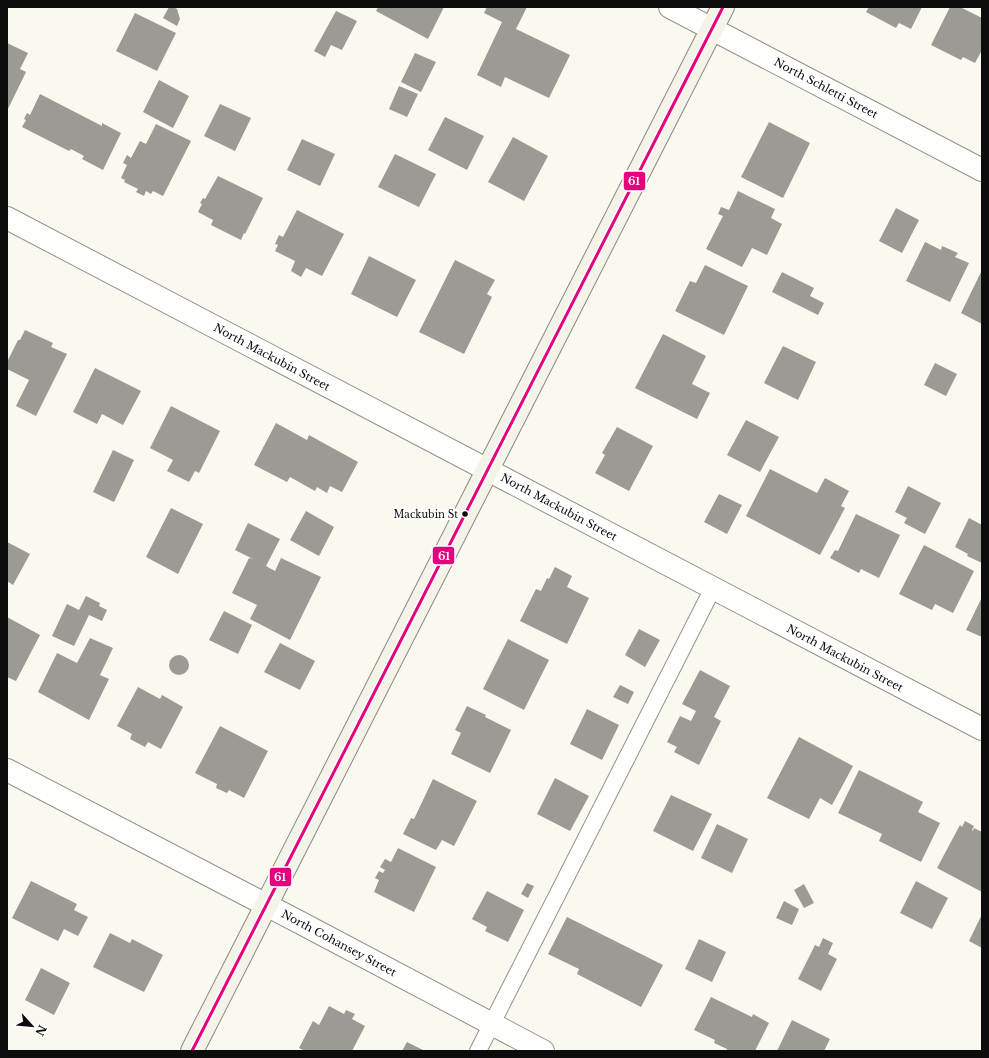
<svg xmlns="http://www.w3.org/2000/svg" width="989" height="1058" font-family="'Libre Baskerville',serif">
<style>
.building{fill:#9c9a95}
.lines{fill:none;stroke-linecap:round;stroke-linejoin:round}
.lane-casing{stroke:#93928e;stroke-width:18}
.street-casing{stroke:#93928e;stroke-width:24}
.secondary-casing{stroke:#8a8985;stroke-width:24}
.lane{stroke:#fefefd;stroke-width:16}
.street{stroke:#fefefd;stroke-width:22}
.secondary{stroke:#f4f3e8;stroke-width:22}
.bus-1-casing{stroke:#fff;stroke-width:6}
.bus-1{stroke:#e5007d;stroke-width:3}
.bus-dot{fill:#0c0c0c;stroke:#fff;stroke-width:1.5}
.labels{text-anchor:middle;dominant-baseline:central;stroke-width:4;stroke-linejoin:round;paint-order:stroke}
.bus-label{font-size:10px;fill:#0c0c0c;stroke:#fff;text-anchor:end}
.street-label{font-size:11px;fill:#0c0c0c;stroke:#fff}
.line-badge{stroke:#fff;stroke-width:1.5}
.badge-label{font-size:11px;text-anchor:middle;font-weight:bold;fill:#fff}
</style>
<rect width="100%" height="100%" fill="#faf8ef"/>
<!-- building -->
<g class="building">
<polygon points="169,7 173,7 177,9 180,19 177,26 163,18"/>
<polygon points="378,7 444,7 428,39 376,11"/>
<polygon points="487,7 527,7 516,29 570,55 549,98 505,77 501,87 477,75 502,22 484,13"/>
<polygon points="869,7 922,7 911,29 899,23 896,28 866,12"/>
<polygon points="950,7 960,7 982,18 982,50 975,63 963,57 961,60 931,45"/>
<polygon points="336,11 357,21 342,50 331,45 325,57 314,51"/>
<polygon points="135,13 176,33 157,71 116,51"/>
<polygon points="7,43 28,53 20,69 26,72 7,111"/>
<polygon points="415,53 436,62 421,92 401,82"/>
<polygon points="159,80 189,96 173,128 143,112"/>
<polygon points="399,86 418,94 407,117 389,109"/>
<polygon points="40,94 102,126 102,123 121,133 103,170 82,159 84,156 71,149 69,151 22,127 26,120 24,119 27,113 30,115"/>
<polygon points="220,104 251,118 235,151 204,136"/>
<polygon points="445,117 484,136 467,170 428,150"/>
<polygon points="769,122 810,143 783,198 741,177"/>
<polygon points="156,124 191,141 163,196 153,191 151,194 146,191 144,196 136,192 138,189 124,182 125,180 121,178 127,165 123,163 127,155 131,158 140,141 146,144"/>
<polygon points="513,137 548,156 524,201 488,182"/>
<polygon points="302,139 335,154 320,186 287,170"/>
<polygon points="395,154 436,174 419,207 378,187"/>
<polygon points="218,176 263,198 245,234 244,233 241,240 211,225 213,220 198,212 202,204 200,203 203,198 205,199"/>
<polygon points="738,191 775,209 771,218 782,224 767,255 752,248 742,267 706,249 723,216 718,214 721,207 729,210"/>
<polygon points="896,208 919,220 902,253 879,241"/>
<polygon points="297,210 344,234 322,276 306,268 301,277 291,271 295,261 275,251 278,245 275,244 279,235 283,237"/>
<polygon points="925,242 941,250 942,246 958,253 955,257 969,263 950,302 906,281"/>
<polygon points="369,256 416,280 397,317 351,294"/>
<polygon points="455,260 495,280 487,294 492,297 464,354 419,332"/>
<polygon points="705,265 748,286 724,335 675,311 690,281 696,283"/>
<polygon points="982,270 982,324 961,313"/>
<polygon points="782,272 814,288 810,296 824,303 818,315 772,292"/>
<polygon points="25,330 53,343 51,347 67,354 36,416 16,406 29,380 7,369 7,362 18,340 20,340"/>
<polygon points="663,334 706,356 692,384 710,393 697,419 635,388"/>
<polygon points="783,346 816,362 798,400 764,383"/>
<polygon points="935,363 957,374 946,396 924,385"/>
<polygon points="95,368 141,391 123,425 102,414 97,424 73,412"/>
<polygon points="171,406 220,431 199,473 195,471 189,482 167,471 173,460 150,448"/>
<polygon points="746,420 779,437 760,472 727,455"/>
<polygon points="276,423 307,440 309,435 358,462 342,492 330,486 327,493 317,487 315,491 290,477 287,482 254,465"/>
<polygon points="617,427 653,446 629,491 595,473 605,455 602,453"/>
<polygon points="113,450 134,460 114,502 93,492"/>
<polygon points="770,469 817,493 825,478 849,491 841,506 845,508 820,555 746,516"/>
<polygon points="908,486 941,503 925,534 904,523 907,518 895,512"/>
<polygon points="719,494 742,505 727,534 704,522"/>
<polygon points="171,508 203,524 178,574 146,557"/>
<polygon points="306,511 334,527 319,556 290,540"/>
<polygon points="856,514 900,535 879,578 861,569 859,573 830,558 835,550 838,551"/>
<polygon points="969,518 982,525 982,563 967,556 968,554 955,547"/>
<polygon points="248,523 280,539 266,566 275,571 281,558 321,577 290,640 250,619 257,605 232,593 249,558 253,559 235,550"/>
<polygon points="7,542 30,554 13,585 7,581"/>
<polygon points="924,545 974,571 953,613 935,604 932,610 899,594"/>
<polygon points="555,567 572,576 567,587 589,598 567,644 520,621 536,589 541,591 547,578 549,579"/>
<polygon points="86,596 100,603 99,606 107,610 102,621 89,615 74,646 52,636 67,604 79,610"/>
<polygon points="982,597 982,637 966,630"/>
<polygon points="224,611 252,625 238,654 209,640"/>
<polygon points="7,617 40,635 16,681 7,677"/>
<polygon points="639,629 660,640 645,667 625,655"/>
<polygon points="90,638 113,648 100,675 109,679 89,720 38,692 57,653 77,663"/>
<polygon points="508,639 549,660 524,710 483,689"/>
<polygon points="280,643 315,661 300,690 264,672"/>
<circle cx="179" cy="665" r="10"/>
<polygon points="700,670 730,686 714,717 721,721 699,765 674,752 677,747 667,742 680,716 691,721 696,711 682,704"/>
<polygon points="620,685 634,692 628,704 613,697"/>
<polygon points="138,687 160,699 162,695 183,707 161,749 148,742 145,747 130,739 132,734 117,726"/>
<polygon points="467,706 486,715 485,717 511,730 490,773 451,754 461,733 455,730"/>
<polygon points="587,709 619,725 602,760 570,744"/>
<polygon points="220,726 268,751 244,798 229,790 227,793 216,788 217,784 195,773"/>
<polygon points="799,737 853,766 832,805 820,798 809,819 767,798"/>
<polygon points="859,770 923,802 918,812 940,823 921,862 879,841 882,834 838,813"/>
<polygon points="555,778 589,796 570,831 537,814"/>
<polygon points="433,779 477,801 454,846 442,840 436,850 403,834 411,818 414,819"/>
<polygon points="671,795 712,814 693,851 653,831"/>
<polygon points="965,821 974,826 972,830 973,831 974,828 982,832 982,892 937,868 960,825 962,827"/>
<polygon points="717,824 748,839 732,873 701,858"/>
<polygon points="398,848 436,867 414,912 374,892 379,880 375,878 379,871 383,873 385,870 380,867 385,859 391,862"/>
<polygon points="31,881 77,904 74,910 88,917 78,936 64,929 58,941 12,918"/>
<polygon points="916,881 948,898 932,929 900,913"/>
<polygon points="527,883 534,886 528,898 521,894"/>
<polygon points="804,884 814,903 804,908 794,890"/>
<polygon points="487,891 524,910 508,942 485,931 487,927 472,919"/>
<polygon points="784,901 799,909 792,925 776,918"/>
<polygon points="982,914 982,948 969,941"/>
<polygon points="567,917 663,965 641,1007 577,974 579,969 548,954"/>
<polygon points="110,933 130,943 132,939 163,955 144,992 93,967"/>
<polygon points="823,938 833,943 828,954 837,959 821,991 798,979 815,945 819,947"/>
<polygon points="699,939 726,952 712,982 685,969"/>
<polygon points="41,968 70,983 54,1015 25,1000"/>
<polygon points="711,997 752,1017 753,1014 769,1023 755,1051 726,1051 727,1049 714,1043 715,1040 694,1030"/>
<polygon points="329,1006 344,1014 346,1010 355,1014 352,1019 365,1026 352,1051 305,1051 299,1048 313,1021 319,1025"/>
<polygon points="792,1020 830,1039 824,1051 777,1051"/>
<polygon points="407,1042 425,1051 402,1051"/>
</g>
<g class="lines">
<defs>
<polyline id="lane" points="478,1051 713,588"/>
<g id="street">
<polyline points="670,7 982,170"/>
<polyline points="7,218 982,729"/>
<polyline points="7,770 299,922 543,1051"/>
</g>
<polyline id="secondary" points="192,1051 723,7"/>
</defs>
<!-- lane casing -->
<use href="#lane" class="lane-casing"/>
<!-- street casing -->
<use href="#street" class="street-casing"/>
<!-- secondary casing -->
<use href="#secondary" class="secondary-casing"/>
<!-- lane -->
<use href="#lane" class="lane"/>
<!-- street -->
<use href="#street" class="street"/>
<!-- secondary -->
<use href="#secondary" class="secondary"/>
<defs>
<polyline id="bus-1" points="192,1051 723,7"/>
</defs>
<!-- bus-1 casing -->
<use href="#bus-1" class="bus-1-casing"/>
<!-- bus-1 -->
<use href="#bus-1" class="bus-1"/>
</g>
<!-- markers -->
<circle class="bus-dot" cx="465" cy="514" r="3.5"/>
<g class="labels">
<!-- bus labels -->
<g class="bus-label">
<text x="458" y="514">Mackubin St</text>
</g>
<!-- street labels -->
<g class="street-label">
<text transform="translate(826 88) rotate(28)">North Schletti Street</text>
<text transform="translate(272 357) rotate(28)">North Mackubin Street</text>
<text transform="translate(559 507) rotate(28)">North Mackubin Street</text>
<text transform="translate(845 658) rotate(28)">North Mackubin Street</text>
<text transform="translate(339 943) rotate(28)">North Cohansey Street</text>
</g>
</g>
<g class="line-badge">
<rect x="623" y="171" width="23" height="20" rx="4" fill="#e5007d"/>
<rect x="432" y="546" width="23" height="19" rx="4" fill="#e5007d"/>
<rect x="269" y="867" width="23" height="20" rx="4" fill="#e5007d"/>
</g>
<g class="badge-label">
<text x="634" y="185">61</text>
<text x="444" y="560">61</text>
<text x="280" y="881">61</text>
</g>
<!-- border -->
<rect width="989" height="1058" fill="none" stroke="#0c0c0c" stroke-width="16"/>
<!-- north arrow -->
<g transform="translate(32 1026) rotate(117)" stroke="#ffffff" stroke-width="3" paint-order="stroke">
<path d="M0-3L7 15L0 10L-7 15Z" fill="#0c0c0c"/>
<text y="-6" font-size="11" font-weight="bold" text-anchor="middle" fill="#0c0c0c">N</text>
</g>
</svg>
